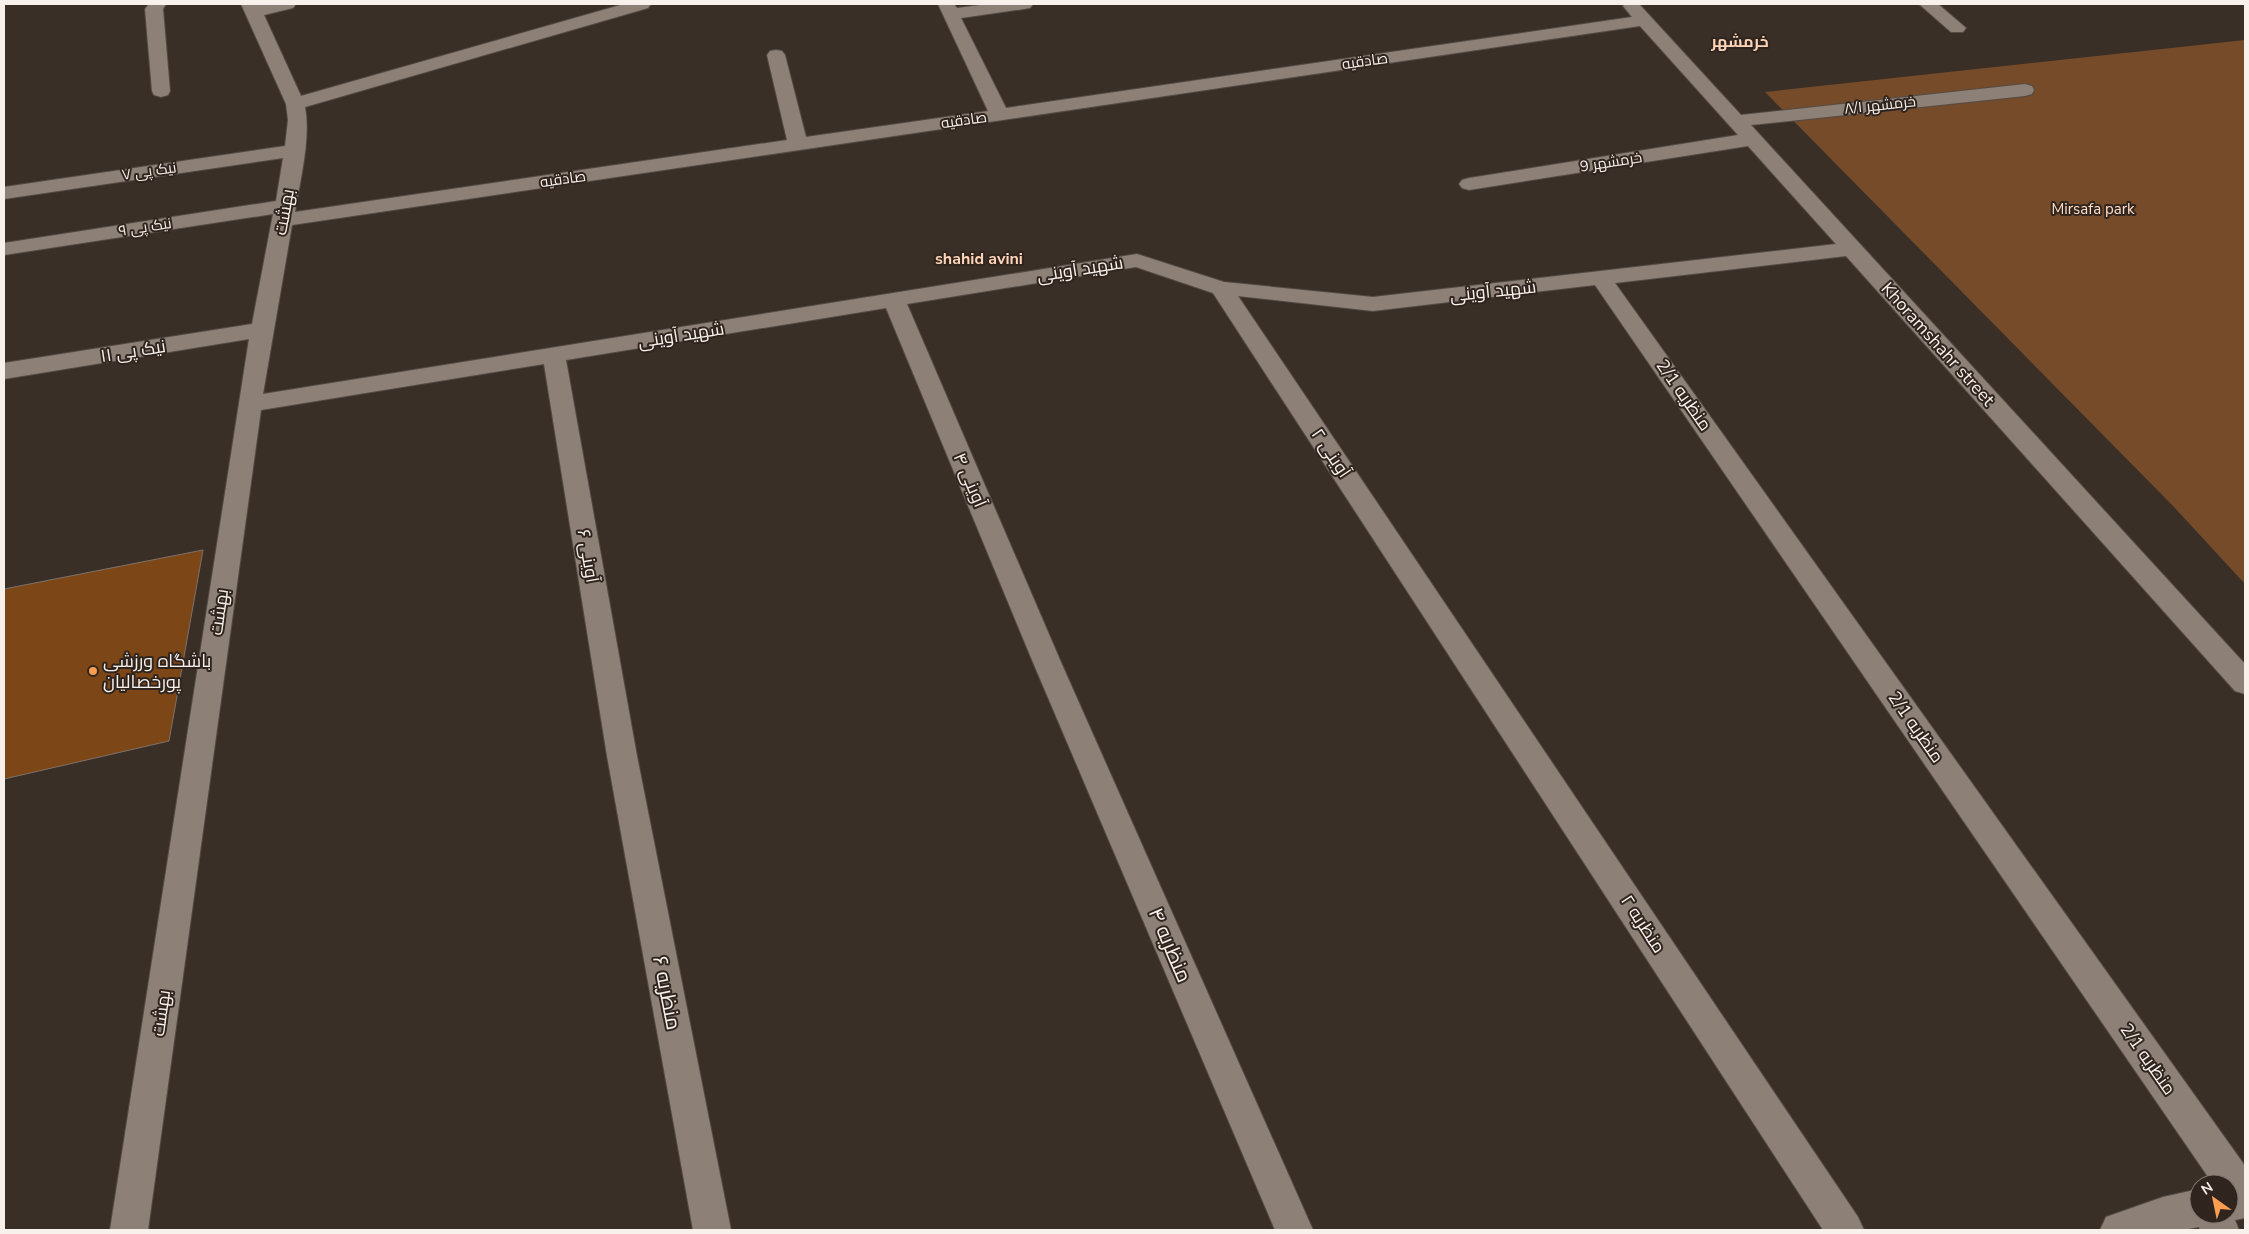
<svg xmlns="http://www.w3.org/2000/svg" width="2249" height="1234" font-family="'Nunito Sans',Cairo,sans-serif">
<style>
.green{fill:#754b29}
.building{fill:#7c4617;stroke:#7e7269}
.lines{fill:none;stroke-linecap:round;stroke-linejoin:round}
.minor-casing{stroke:#544b45;stroke-width:2}
.minor{fill:#8d8077;fill-rule:evenodd}
.poi-dot{fill:#fb9e52;stroke:#30251e;stroke-width:2}
.labels{text-anchor:middle;dominant-baseline:central;stroke-width:4;stroke-linejoin:round;paint-order:stroke}
.far-street-label{font-size:15px;fill:#f7f0eb;stroke:#30251e}
.far-park-label{font-size:15px;fill:#ffddc5;stroke:#30251e}
.far-neighbourhood-label{font-size:16px;font-weight:bold;fill:#fed5b8;stroke:#30251e}
.street-label{font-size:18px;fill:#f7f0eb;stroke:#30251e}
.poi-label{font-size:18px;fill:#f7f0eb;stroke:#30251e;text-anchor:start}
.near-street-label{font-size:21px;fill:#f7f0eb;stroke:#30251e}
</style>
<rect width="100%" height="100%" fill="#3a2f27"/>
<!-- green -->
<polygon class="green" points="2245,40 2245,584 2174,507 1765,92"/>
<!-- building -->
<polygon class="building" points="203,550 169,741 4,779 4,589"/>
<g class="lines">
<defs>
<g id="minor">
<polygon points="149,4 166,4 163,9 170,91 168,95 161,97 154,95 152,91 145,9"/>
<path d="M241 4H296L293 8 264 15 301 96 624 4H651L648 8 305 107C311 138 300 181 295 212L787 140 767 55 770 51 776 50 782 51 785 55 806 137 988 111 938 4H954L957 8 988 4H1033L1030 8 1024 9 961 18 1006 108 1632 17 1623 6 1625 4H1639L1741 115 2025 84 2032 86 2034 90 2032 94 2025 96 1751 125 2245 664V694L2235 691 1846 256 1615 283 2243 1163 2245 1168V1218L2235 1220 2239 1230H2200L2199 1227 2183 1230H2100L2106 1217 2163 1197 2199 1189V1214H2229V1184H2213L1595 285 1373 311 1238 296 1858 1217 1864 1230H1823L1213 293 1136 267 907 304 1060 660 1313 1230H1275L1032 660 886 308 566 360 637 756 731 1230H693L607 756 544 364 261 410 148 1230H110L249 339 4 379V363L252 324 273 214 4 255V243L276 201 283 158 4 199V187L285 146 288 120 286 104ZM1640 26 1738 135 1469 178 1462 180 1459 184 1462 188 1469 190 1748 146 1836 244 1373 297 1224 282 1137 254 263 394 292 225Z"/>
<polygon points="1919,4 1938,4 1966,28 1963,32 1951,32"/>
</g>
</defs>
<!-- minor casing -->
<use href="#minor" class="minor-casing"/>
<!-- minor -->
<use href="#minor" class="minor"/>
</g>
<!-- markers -->
<circle class="poi-dot" cx="93" cy="671" r="5"/>
<g class="labels">
<!-- far-street labels -->
<g class="far-street-label">
<text transform="translate(1365 61) rotate(-8)">صادقیه</text>
<text transform="translate(1880 105) rotate(-6)">خرمشهر ۸/۱</text>
<text transform="translate(964 120) rotate(-8)">صادقیه</text>
<text transform="translate(1611 162) rotate(-9)">خرمشهر 9</text>
<text transform="translate(149 171) rotate(-8)">نیک پی ۷</text>
<text transform="translate(563 179) rotate(-8)">صادقیه</text>
<text transform="translate(145 227) rotate(-9)">نیک پی ۹</text>
</g>
<!-- far-park labels -->
<g class="far-park-label">
<text x="2093" y="209">Mirsafa park</text>
</g>
<!-- far-neighbourhood labels -->
<g class="far-neighbourhood-label">
<text x="1740" y="42">خرمشهر</text>
<text x="979" y="259">shahid avini</text>
</g>
<!-- street labels -->
<g class="street-label">
<text transform="translate(284 212) rotate(-80)">بهشت</text>
<text transform="translate(1080 269) rotate(-9)">شهید آوینی</text>
<text transform="translate(1493 291) rotate(-6)">شهید آوینی</text>
<text transform="translate(681 335) rotate(-9)">شهید آوینی</text>
<text transform="translate(1938 344) rotate(48)">Khoramshahr street</text>
<text transform="translate(133 351) rotate(-9)">نیک پی ۱۱</text>
<text transform="translate(1684 395) rotate(55)">منظریه 2/1</text>
<text transform="translate(1331 453) rotate(56)">آوینی ۲</text>
<text transform="translate(970 480) rotate(67)">آوینی ۴</text>
<text transform="translate(588 556) rotate(80)">آوینی ۶</text>
<text transform="translate(219 612) rotate(-82)">بهشت</text>
<text transform="translate(1916 727) rotate(55)">منظریه 2/1</text>
<text transform="translate(1643 924) rotate(57)">منظریه ۲</text>
<text transform="translate(161 1013) rotate(-82)">بهشت</text>
<text transform="translate(2148 1059) rotate(55)">منظریه 2/1</text>
</g>
<!-- poi labels -->
<g class="poi-label">
<text x="103" y="661">باشگاه ورزشی<tspan x="103" dy="21">پورخصالیان</tspan></text>
</g>
<!-- near-street labels -->
<g class="near-street-label">
<text transform="translate(1170 945) rotate(67)">منظریه ۴</text>
<text transform="translate(667 993) rotate(79)">منظریه ۶</text>
</g>
</g>
<!-- border -->
<rect width="2249" height="1234" fill="none" stroke="#f7f0eb" stroke-width="10"/>
<!-- north arrow -->
<g transform="translate(2214 1199) rotate(327)"><circle r="24" fill="#30251e" stroke="#807670"/>
<path d="M0-4L9 19L0 12L-9 19Z" fill="#fb9e52"/>
<text y="-8" font-size="14" font-weight="bold" text-anchor="middle" fill="#f7f0eb">N</text>
</g>
</svg>
